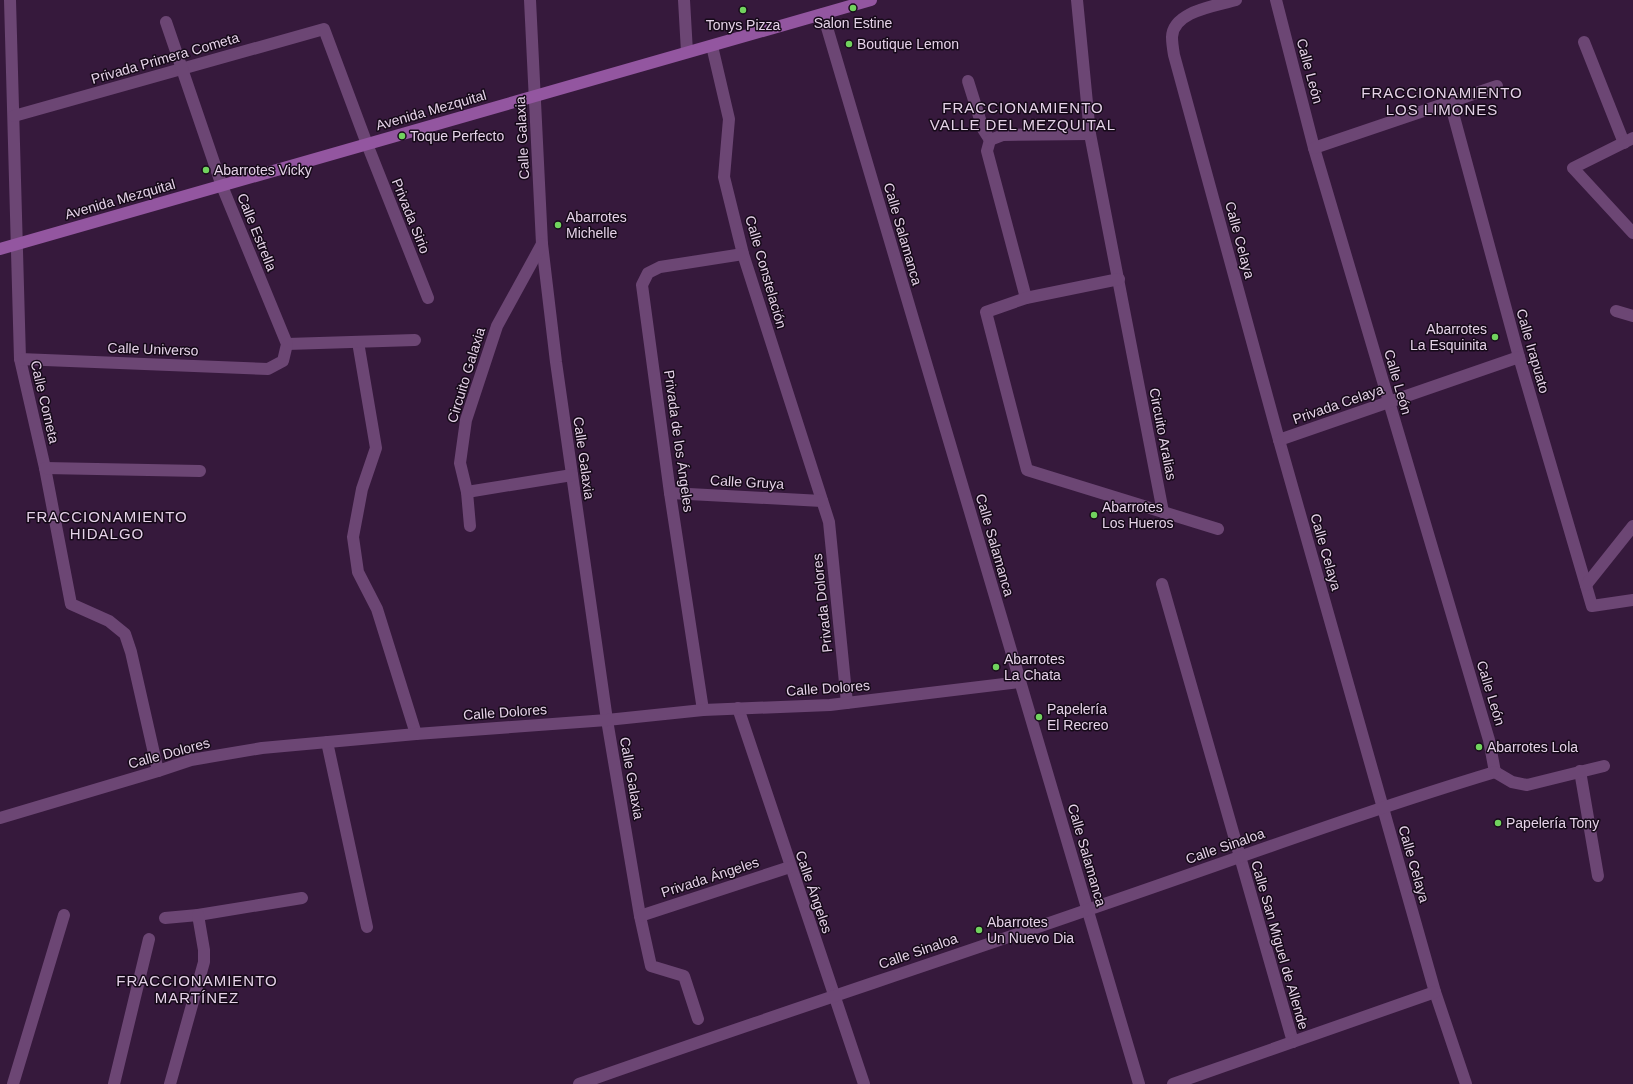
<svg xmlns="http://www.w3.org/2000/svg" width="1633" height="1084" font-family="Helvetica,sans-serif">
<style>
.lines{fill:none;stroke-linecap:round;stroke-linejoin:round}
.street{stroke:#6c4674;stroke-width:12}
.secondary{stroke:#9356a0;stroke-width:12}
.poi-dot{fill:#71d35e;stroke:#160a19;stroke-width:1.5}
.labels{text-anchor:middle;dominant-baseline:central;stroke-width:3;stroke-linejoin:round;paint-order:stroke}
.poi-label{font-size:14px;fill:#e5d2e8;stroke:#160a19;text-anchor:start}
.street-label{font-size:14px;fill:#e5d2e8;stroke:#160a19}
.neighbourhood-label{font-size:15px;letter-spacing:1px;fill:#e5d2e8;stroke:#160a19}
</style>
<rect width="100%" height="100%" fill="#36193c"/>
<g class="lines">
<!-- street -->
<g class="street">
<polyline points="10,0 20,359 45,468 71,604 109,621 125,634 131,652 158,771"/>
<polyline points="530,0 542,244 556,362 607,720 640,916 651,966 684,976 698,1019"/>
<polyline points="684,0 687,52"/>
<polyline points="1077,0 1090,134 1163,512"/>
<path d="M1236 0C1216 6 1173 11 1172 37 1172 43 1173 49 1174 55L1279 440 1435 992 1466 1084"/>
<polyline points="1276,0 1314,148 1489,740 1495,772"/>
<polyline points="823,14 1139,1084"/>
<polyline points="1584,42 1624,143"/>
<polyline points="712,46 729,119 724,177 743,254 829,522 847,703"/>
<polyline points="968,81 983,129 990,140"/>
<polyline points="1450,102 1519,357 1592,606 1633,600"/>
<polyline points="14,116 324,29 367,144 428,298"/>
<polyline points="1633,138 1573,168 1633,233"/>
<polyline points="990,140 987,151 1026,298"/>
<polyline points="990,140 1003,135 1090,134"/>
<polyline points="1314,148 1497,86"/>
<polyline points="1119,279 1026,298 986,312 1027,470 1218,529"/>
<polyline points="1616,311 1633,316"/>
<polyline points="358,342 376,448 362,489 353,537 358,572 377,609 416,734"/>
<polyline points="287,344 415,340"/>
<polyline points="20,359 268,369 283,361 287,344 222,186 166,22"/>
<polyline points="1279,440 1519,357"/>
<polyline points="45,468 200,471"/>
<polyline points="467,492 572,475"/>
<polyline points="670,493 822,501"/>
<polyline points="470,526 467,492 460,463 466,420 497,326 542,244"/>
<polyline points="1162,584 1293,1042"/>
<polyline points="1586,585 1633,526"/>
<polyline points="738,708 864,1084"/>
<polyline points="703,710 670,493 642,285 648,273 660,267 743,254"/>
<polyline points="327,742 367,927"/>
<polyline points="1580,771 1598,876"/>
<polyline points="1495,772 1512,782 1527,785 1604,766"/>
<polyline points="0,818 158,771 191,760 262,748 416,734 607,720 703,710 830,705 1020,682"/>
<polyline points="640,916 790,867"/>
<polyline points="165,918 198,915 302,898"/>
<polyline points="13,1084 64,915"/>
<polyline points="114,1084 149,939"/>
<polyline points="170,1084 204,962 204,950 198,915"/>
<path d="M579 1084C748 1024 920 968 1090 909 1225 863 1359 813 1495 772"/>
<polyline points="1173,1084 1435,992"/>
</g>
<!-- secondary -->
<polyline class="secondary" points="0,249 871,0"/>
</g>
<!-- markers -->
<g class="poi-dot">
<circle cx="853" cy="8" r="4"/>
<circle cx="743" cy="10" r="4"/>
<circle cx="849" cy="44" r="4"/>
<circle cx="402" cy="136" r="4"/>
<circle cx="206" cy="170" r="4"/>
<circle cx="558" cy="225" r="4"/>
<circle cx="1495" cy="337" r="4"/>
<circle cx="1094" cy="515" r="4"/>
<circle cx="996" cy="667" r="4"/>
<circle cx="1039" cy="717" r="4"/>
<circle cx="1479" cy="747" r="4"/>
<circle cx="1498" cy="823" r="4"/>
<circle cx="979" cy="930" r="4"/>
</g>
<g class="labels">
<!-- poi labels -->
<g class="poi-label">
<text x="853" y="23" text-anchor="middle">Salon Estine</text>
<text x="743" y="25" text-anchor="middle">Tonys Pizza</text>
<text x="857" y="44">Boutique Lemon</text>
<text x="410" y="136">Toque Perfecto</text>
<text x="214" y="170">Abarrotes Vicky</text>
<text x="566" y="217">Abarrotes<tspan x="566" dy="16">Michelle</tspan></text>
<text x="1487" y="329" text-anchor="end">Abarrotes<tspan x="1487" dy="16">La Esquinita</tspan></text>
<text x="1102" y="507">Abarrotes<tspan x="1102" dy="16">Los Hueros</tspan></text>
<text x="1004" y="659">Abarrotes<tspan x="1004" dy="16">La Chata</tspan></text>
<text x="1047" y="709">Papelería<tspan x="1047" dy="16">El Recreo</tspan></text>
<text x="1487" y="747">Abarrotes Lola</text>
<text x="1506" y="823">Papelería Tony</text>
<text x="987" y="922">Abarrotes<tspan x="987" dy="16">Un Nuevo Dia</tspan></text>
</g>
<!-- street labels -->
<g class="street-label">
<text transform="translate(165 58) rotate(-16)">Privada Primera Cometa</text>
<text transform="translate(1310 71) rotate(75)">Calle León</text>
<text transform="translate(431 110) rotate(-16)">Avenida Mezquital</text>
<text transform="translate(522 138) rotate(-93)">Calle Galaxia</text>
<text transform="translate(120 199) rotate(-16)">Avenida Mezquital</text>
<text transform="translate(411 216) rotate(68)">Privada Sirio</text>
<text transform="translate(257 232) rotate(68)">Calle Estrella</text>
<text transform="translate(903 234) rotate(74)">Calle Salamanca</text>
<text transform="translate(1240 240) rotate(75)">Calle Celaya</text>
<text transform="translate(766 272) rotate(74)">Calle Constelación</text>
<text transform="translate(153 349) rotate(2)">Calle Universo</text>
<text transform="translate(1533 351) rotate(74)">Calle Irapuato</text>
<text transform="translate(466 375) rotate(-73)">Circuito Galaxia</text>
<text transform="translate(1398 382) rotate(74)">Calle León</text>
<text transform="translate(45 402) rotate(77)">Calle Cometa</text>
<text transform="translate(1338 404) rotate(-19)">Privada Celaya</text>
<text transform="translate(1163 434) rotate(79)">Circuito Aralias</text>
<text transform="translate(679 441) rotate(82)">Privada de los Ángeles</text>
<text transform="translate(584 458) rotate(82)">Calle Galaxia</text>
<text transform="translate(747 482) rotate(3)">Calle Gruya</text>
<text transform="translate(995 545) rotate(74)">Calle Salamanca</text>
<text transform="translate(1326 552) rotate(74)">Calle Celaya</text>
<text transform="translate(822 603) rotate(-96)">Privada Dolores</text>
<text transform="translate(828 688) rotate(-4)">Calle Dolores</text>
<text transform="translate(1491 693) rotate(73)">Calle León</text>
<text transform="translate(505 712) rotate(-4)">Calle Dolores</text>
<text transform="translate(169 753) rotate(-15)">Calle Dolores</text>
<text transform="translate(632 778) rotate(80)">Calle Galaxia</text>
<text transform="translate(1225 846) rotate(-19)">Calle Sinaloa</text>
<text transform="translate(1087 855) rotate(74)">Calle Salamanca</text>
<text transform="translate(1414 864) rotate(74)">Calle Celaya</text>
<text transform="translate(710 877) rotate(-18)">Privada Ángeles</text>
<text transform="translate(814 892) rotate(71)">Calle Ángeles</text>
<text transform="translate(1280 945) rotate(74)">Calle San Miguel de Allende</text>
<text transform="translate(918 951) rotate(-19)">Calle Sinaloa</text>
</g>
<!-- neighbourhood labels -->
<g class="neighbourhood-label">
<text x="1442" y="92">FRACCIONAMIENTO<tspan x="1442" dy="17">LOS LIMONES</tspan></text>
<text x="1023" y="107">FRACCIONAMIENTO<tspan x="1023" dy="17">VALLE DEL MEZQUITAL</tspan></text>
<text x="107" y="516">FRACCIONAMIENTO<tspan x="107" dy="17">HIDALGO</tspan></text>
<text x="197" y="980">FRACCIONAMIENTO<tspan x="197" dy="17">MARTÍNEZ</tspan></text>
</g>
</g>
</svg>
